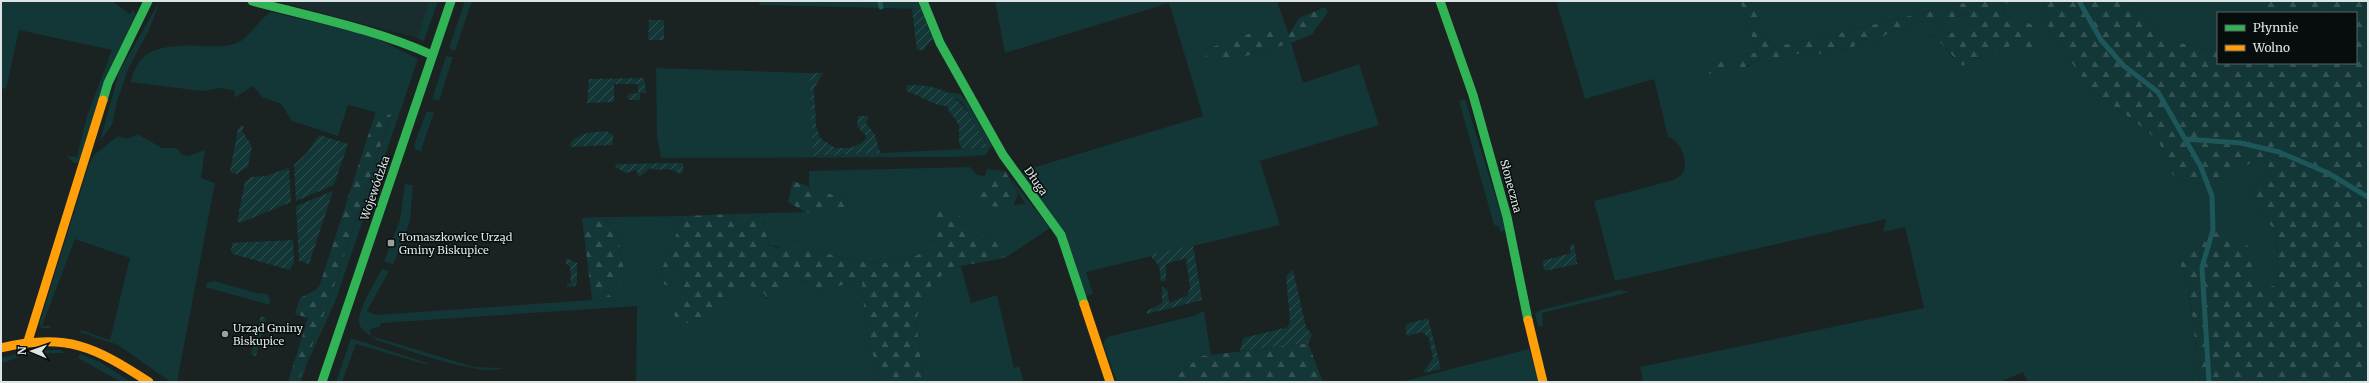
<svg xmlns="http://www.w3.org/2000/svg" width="2369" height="383" font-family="Merriweather,serif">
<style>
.built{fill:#1a2d2e}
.green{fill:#133637;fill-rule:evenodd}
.forest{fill:url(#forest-firs)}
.garden{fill:url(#garden-furrows)}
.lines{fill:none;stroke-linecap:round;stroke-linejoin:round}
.stream{stroke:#1d5759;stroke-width:5}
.fast{stroke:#30b455;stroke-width:9}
.slow{stroke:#ff9f0a;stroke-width:9}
.poi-dot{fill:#98a0a0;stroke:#070d0d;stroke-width:1.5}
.labels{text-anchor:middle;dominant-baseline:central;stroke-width:3;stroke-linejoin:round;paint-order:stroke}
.street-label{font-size:11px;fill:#dce4e4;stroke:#070d0d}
.poi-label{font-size:11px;fill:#dce4e4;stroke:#070d0d;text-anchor:start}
</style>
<defs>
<pattern id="forest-firs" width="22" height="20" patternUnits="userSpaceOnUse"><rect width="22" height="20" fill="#133637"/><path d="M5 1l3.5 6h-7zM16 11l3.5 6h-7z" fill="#355354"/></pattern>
<pattern id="garden-furrows" width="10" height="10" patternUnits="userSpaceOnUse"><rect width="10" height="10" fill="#133637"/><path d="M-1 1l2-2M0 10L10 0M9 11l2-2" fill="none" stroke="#355354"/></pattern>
</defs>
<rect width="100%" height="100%" fill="#1b2222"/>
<!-- built -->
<polygon class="built" points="277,1 429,1 417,38"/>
<!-- green -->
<g class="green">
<polygon points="1,1 112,1 130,14 133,10 136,14 104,81 79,163 74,163 66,156 77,157 87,116 112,50 19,30 6,89 1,88"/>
<polygon points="160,1 149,30 129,67 117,101 112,125 100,141 119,72"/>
<polygon points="429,1 438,1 424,41 417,38"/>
<polygon points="465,1 472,1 455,51 449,48"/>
<polygon points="760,1 918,1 921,9 759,5"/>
<polygon points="995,1 1277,1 1289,35 1270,27 1207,49 1246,56 1291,43 1303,83 1359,64 1379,125 1260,161 1280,225 1086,272 1093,294 1086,296 1023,174 1026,170 1203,116 1169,3 1005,53"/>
<path d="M1556 1H1740L1757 52 1705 64 1747 67 1760 59 1766 62 1805 52 1821 54 1832 47 1850 50 1862 39 1877 41 1890 32 1908 28 1915 17 1923 23 1941 21 1967 14 1974 25 1952 33 1931 29V34L1942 42 1953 58 1984 57 2013 45 2027 50 2034 25 2007 17 2001 5 2011 1H2042L2050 33 2091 89 2146 130 2159 142 2173 175 2194 184 2228 177 2260 157 2272 171 2248 192 2276 233 2278 284 2259 292 2179 261 2189 288 2200 382H2028L2023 372 2000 382H1643L1640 367 1924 308 1905 227 1883 232 1886 219 1615 281 1594 201 1674 180C1677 178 1680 176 1682 174 1690 162 1680 140 1668 137L1654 79 1585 99Z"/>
<polygon points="1751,1 1971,1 1806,41 1771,47"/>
<polygon points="2130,1 2259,1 2256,13 2218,13 2218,52 2172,41"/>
<path d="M271 12 370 35 418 59 335 302 308 361 301 382H298L329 301 391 116 348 105 338 136 292 121 281 104 262 97 253 86 234 98 235 91 220 88 202 91 130 82C134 73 137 61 146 55 160 45 187 45 203 46 212 46 222 47 231 45 249 41 256 21 271 12Z"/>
<polygon points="446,56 453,57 439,101 432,99"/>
<polygon points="656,68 809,73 813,156 989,148 962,102 946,92 960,94 966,100 992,146 985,155 955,157 661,158 657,137"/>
<polygon points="1465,99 1506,230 1500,232 1499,226 1494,225 1459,101"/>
<polygon points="427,111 434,113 421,150 427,152 416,150 414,145"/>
<path d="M137 134 162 148H177L182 155 188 156 205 150 201 178 215 183 177 382H171L118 345 80 332 81 330 110 340 130 258 75 239 42 326H50L51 328H42L39 325 89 164 94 155 118 136C125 140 130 139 137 134Z"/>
<path d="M970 167 977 175 985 176 987 169 1005 171 1050 228 1005 258 995 240 972 234 954 209 937 208V236L930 249C921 253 911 259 901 261 877 267 831 257 810 247L800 251 770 245 761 215 750 220 743 232 735 229 732 214 843 211 848 206 847 200 809 187V171ZM1006 171 1025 204 992 206Z"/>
<polygon points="405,184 413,185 410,221 393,265 384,261 400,220"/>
<path d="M684 216 657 281 670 287 674 271 681 267 684 285 674 317 714 304 734 279 761 290 767 299C781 289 792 280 809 281L814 291 862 281 865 319 879 382H636L637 306 381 323 380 327 373 328 370 330 371 336 474 367 502 368C482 378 401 348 377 340 372 336 363 332 360 326 354 315 376 281 382 269L389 271 367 311 375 315 592 300 618 302 605 292 624 270 617 234 604 217Z"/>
<polygon points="961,266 971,303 997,295 1014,368 1019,366 1024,382 923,382 916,319 926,291 949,268"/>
<polygon points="214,281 257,293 267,294 270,299 270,305 205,287 207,283"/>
<polygon points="1620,290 1630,292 1542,313 1543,326 1538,327 1535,313 1540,310"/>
<polygon points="1204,311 1211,355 1202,356 1165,382 1117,382 1103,344 1107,337 1193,316"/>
<polygon points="351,338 427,363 428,365 356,344 342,382 336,382"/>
<polygon points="1529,349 1539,382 1401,382"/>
<polygon points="32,350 61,350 64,353 27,354 3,363 1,358"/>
<polygon points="80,354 100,362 131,382 121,382 78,358"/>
</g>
<!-- forest -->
<g class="forest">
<path d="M1740 1H1751L1771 47 1806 41 1971 1H2011L2001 6 2007 17 2035 25 2034 48 2027 50 2013 45 1984 57H1971L1963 66C1951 56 1943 43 1931 33V29L1952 33 1973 25 1967 14 1941 21 1923 23 1915 17 1908 28 1890 32 1877 41 1862 39 1850 50 1832 47 1821 54 1805 52 1766 62 1760 59C1745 68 1720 80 1704 71V64L1757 52Z"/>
<polygon points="2042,1 2130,1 2172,41 2218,52 2218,63 2356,63 2356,13 2256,13 2259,1 2368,1 2368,382 2200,382 2189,288 2179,261 2189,241 2217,232 2247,244 2259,291 2278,284 2276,233 2248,192 2272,171 2260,157 2229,177 2194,184 2173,175 2159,142 2146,130 2091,89 2050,33"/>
<polygon points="1325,7 1328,12 1312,34 1291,43 1246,56 1205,61 1207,49 1270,26 1289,35 1299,18"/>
<polygon points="376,111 391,115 329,301 298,382 288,382 308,318 295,314 300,298 316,290 320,284"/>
<path d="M1005 171 1018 193 1014 205C1007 205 998 208 991 206 975 202 976 187 988 178 992 175 1000 173 1005 171Z"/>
<polygon points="793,181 847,200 848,206 843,211 807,213 788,202"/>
<path d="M937 207 954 208 972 234 995 240 1005 258 949 268 926 291 916 319 923 382H879L865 319 862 281 814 291 809 281C791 280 786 287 775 300L768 299 761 290 734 280V297L714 304 707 322 689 324 674 316 684 285 681 267 674 271 670 287 657 281 684 216 732 214 735 229 743 232 750 220 761 215 770 246 779 248 788 241 800 251 810 247C831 257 877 267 901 261 911 259 921 253 930 249L937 236Z"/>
<polygon points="604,217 617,234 624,270 621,282 605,292 618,302 592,300 582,218"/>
<polygon points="1308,343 1323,382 1165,382 1202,356"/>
</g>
<!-- garden -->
<g class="garden">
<polygon points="912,9 921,9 933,39 925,47 925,50 917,50"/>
<polygon points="649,20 664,20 664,40 648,40"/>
<polygon points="809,73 823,73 814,88 816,126 820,138 835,148 850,148 862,143 867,137 857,126 858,116 869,116 866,123 875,135 880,153 813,156"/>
<polygon points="644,78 646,93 640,93 640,100 629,100 627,97 629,94 638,93 638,84 614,84 614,102 587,103 589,79"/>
<path d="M907 85C959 84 965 108 989 148L962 149 959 144V125L946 106C934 106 919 95 906 91Z"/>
<polygon points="241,125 244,127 242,131 252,146 248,166 237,174 230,172 238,129"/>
<polygon points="605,131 613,134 613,145 570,147 572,140 587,133"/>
<polygon points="319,135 348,144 334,185 296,201 294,165 307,153"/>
<path d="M683 163V171L680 175C670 164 659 173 650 168L639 177 636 170 626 173 615 167 616 164Z"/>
<polygon points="288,168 289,169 291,202 240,223 237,221 245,182 251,177 266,176"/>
<polygon points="333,191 309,264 299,261 296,206"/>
<polygon points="293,240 294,262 290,270 233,254 231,251 232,243"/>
<polygon points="1574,244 1577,264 1545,271 1542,261 1571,253 1570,245"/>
<polygon points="1193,245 1202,300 1147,314 1147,311 1162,303 1162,287 1167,289 1169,303 1187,296 1190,288 1186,258 1166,264 1166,281 1161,281 1159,266 1150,255"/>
<polygon points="566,258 577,263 577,282 575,286 567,287 567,284 571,283 570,267 566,264"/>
<polygon points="1293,270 1306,327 1312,335 1308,343 1240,351 1243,338 1288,327 1290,322 1286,276"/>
<polygon points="261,316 266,318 256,356 251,355"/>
<polygon points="1428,318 1441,369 1423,373 1433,358 1429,338 1422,332 1407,336 1405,327 1407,324"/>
</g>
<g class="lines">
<!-- stream -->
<g class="stream">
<polyline points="880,1 881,7"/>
<polyline points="2079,1 2101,40 2124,66 2158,92 2185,139 2241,143 2279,152 2328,173 2368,197"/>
<polyline points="2185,139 2201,167 2212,196 2213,230 2202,267 2209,382"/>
</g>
<!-- fast -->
<g class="fast">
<path d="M252 1C312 17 375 29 432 55"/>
<polyline points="923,1 940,43 1003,155 1061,235 1084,304"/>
<polyline points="1440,1 1473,95 1507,217 1528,320"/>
<polyline points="103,100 108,83 148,1"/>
<polyline points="322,382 451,1"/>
</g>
<!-- slow -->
<g class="slow">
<polyline points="1084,304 1110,382"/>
<polyline points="1528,320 1543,382"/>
<polyline points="28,341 103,100"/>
<path d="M1 348C66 332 95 347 149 382"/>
</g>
</g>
<!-- markers -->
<g class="poi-dot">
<rect x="387" y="239" width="8" height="8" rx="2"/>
<circle cx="225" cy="334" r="4"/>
</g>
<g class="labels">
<!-- street labels -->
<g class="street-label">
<text transform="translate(1036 181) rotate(55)">Długa</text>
<text transform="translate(1511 186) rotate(75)">Słoneczna</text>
<text transform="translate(375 188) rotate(-71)">Wojewódzka</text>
</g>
<!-- poi labels -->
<g class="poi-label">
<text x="399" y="237">Tomaszkowice Urząd<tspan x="399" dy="13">Gminy Biskupice</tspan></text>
<text x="233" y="328">Urząd Gminy<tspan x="233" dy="13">Biskupice</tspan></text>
</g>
</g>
<!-- border -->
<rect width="2369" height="383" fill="none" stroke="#dce4e4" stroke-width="4"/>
<!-- legend -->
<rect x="2217" y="12" width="140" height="52" fill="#070d0d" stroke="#5c6363"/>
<rect x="2225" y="25" width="20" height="6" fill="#30b455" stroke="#5c6363"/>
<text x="2253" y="32" font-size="12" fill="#dce4e4">Płynnie</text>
<rect x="2225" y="45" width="20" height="6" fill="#ff9f0a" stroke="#5c6363"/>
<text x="2253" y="52" font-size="12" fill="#dce4e4">Wolno</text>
<!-- north arrow -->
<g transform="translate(32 351) rotate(272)" stroke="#070d0d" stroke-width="3" paint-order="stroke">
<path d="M0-3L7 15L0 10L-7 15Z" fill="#dce4e4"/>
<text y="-6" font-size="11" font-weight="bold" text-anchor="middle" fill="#dce4e4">N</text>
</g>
</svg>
